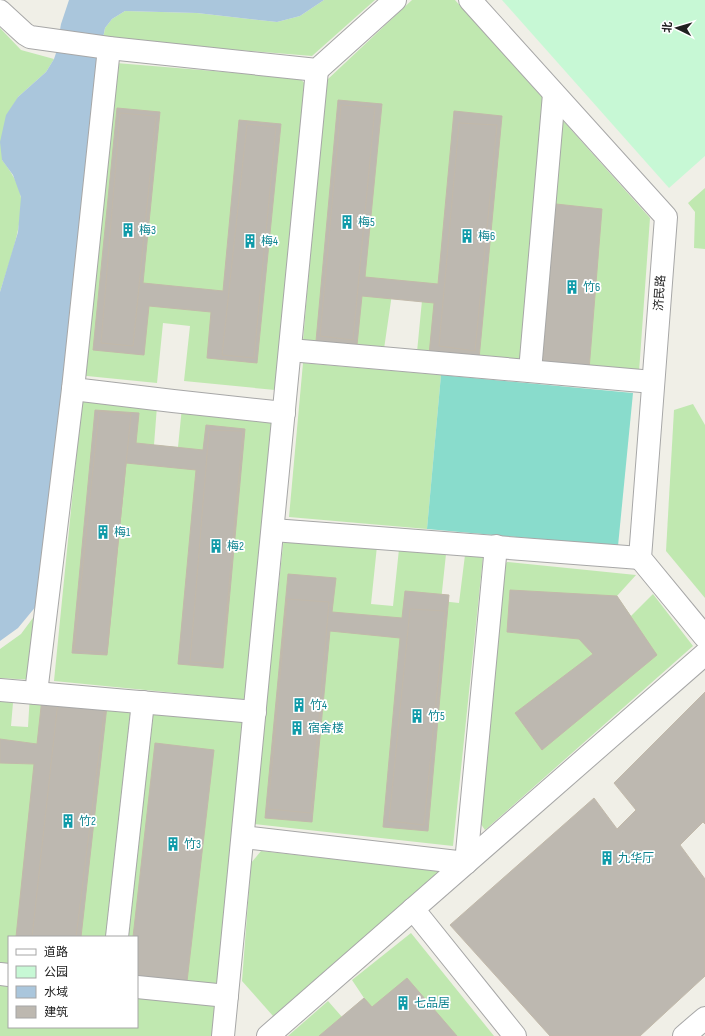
<svg xmlns="http://www.w3.org/2000/svg" width="705" height="1036" font-family="'Sofia Sans Condensed','Noto Sans SC',sans-serif">
<style>
.grass{fill:#c0e8b0}
.park{fill:#c7f8d5}
.pitch{fill:#89dccc}
.water{fill:#aac6dc}
.building{fill:#bdb8b0;stroke:#c2b9aa}
.lines{fill:none;stroke-linecap:round;stroke-linejoin:round}
.street-casing{stroke:#a7a7a7;stroke-width:24}
.street{stroke:#fff;stroke-width:22}
.labels{text-anchor:middle;dominant-baseline:central;stroke-width:3.5;stroke-linejoin:round;paint-order:stroke}
.culture-label{font-size:12px;fill:#0d838f;stroke:#fff;text-anchor:start}
.street-label{font-size:12px;fill:#202020;stroke:#fff}
</style>
<rect width="100%" height="100%" fill="#f0efe7"/>
<!-- grass -->
<g class="grass">
<polygon points="324,0 375,0 312,56 103,39 105,28 112,19 125,11 197,13 277,22 300,16"/>
<polygon points="412,0 455,0 650,218 639,372 417,352 423,290 393,287 384,349 303,341 324,93 328,79"/>
<path d="M0 28 21 50 54 59 46 72 18 97 2 160C10 170 20 185 21 198 22 230 9 262 0 292Z"/>
<polygon points="116,63 300,78 306,85 275,390 184,381 190,326 163,323 157,383 77,375"/>
<polygon points="705,188 705,249 694,248 695,212 688,203"/>
<polygon points="303,363 441,375 427,529 289,517"/>
<polygon points="82,399 157,406 154,445 178,447 182,407 274,416 247,700 54,681"/>
<polygon points="693,404 705,425 705,598 666,551 674,410"/>
<polygon points="284,536 377,546 371,604 393,606 399,549 446,554 441,601 459,603 465,555 483,557 453,846 253,824"/>
<polygon points="507,562 636,575 617,596 631,616 653,594 693,646 485,830 478,820 500,572"/>
<polygon points="41,607 34,680 0,678 0,649 21,634"/>
<polygon points="0,689 14,691 11,726 28,727 30,694 137,706 110,937 9,937 9,968 0,967"/>
<polygon points="148,709 244,719 212,1036 0,1036 0,974 9,975 9,1027 137,1027 137,937 123,937"/>
<polygon points="261,851 441,871 273,1016 242,981 251,863"/>
<polygon points="411,933 494,1036 288,1036 328,1001 342,1017 364,998 352,980"/>
</g>
<!-- park -->
<polygon class="park" points="502,0 705,0 705,156 669,188"/>
<!-- pitch -->
<polygon class="pitch" points="441,375 633,393 618,546 427,529"/>
<!-- water -->
<polygon class="water" points="69,0 324,0 300,16 277,22 197,13 125,11 112,19 105,28 102,43 42,599 18,628 0,641 0,292 18,232 21,197 13,175 2,160 0,142 6,115 18,97 46,72 54,59 56,53 61,24"/>
<!-- building -->
<g class="building">
<polygon points="338,100 382,104 365,277 438,284 454,111 502,116 479,359 429,355 434,303 362,296 357,345 316,341"/>
<polygon points="341,105 375,107 353,340 320,336"/>
<polygon points="117,108 160,112 143,283 223,291 239,120 281,124 257,363 207,358 211,312 149,306 144,355 93,350"/>
<polygon points="120,113 156,116 133,346 101,343"/>
<polygon points="459,123 497,125 475,351 439,346"/>
<polygon points="247,124 276,127 254,358 222,355"/>
<polygon points="556,204 602,209 589,370 542,366"/>
<polygon points="95,410 139,413 136,443 203,450 206,425 245,429 223,668 178,664 196,470 126,463 107,655 72,653"/>
<polygon points="99,411 131,414 107,653 74,650"/>
<polygon points="209,430 243,431 222,664 190,662"/>
<polygon points="288,574 336,578 332,612 402,618 405,591 449,595 428,831 383,827 400,638 330,631 312,822 265,818"/>
<polygon points="510,590 617,596 657,655 542,750 515,713 593,654 579,639 507,632"/>
<polygon points="287,599 329,602 311,813 268,809"/>
<polygon points="410,609 445,611 424,825 389,821"/>
<polygon points="705,692 705,824 703,822 680,845 705,879 705,976 640,1036 550,1036 450,925 594,798 617,829 636,810 614,783"/>
<polygon points="42,698 107,706 81,937 16,937 34,764 0,763 0,739 37,744"/>
<polygon points="58,701 105,706 76,937 32,937"/>
<polygon points="155,743 214,750 186,990 137,985 137,937 133,937"/>
<polygon points="407,978 457,1036 319,1036 364,998 372,1007"/>
</g>
<g class="lines">
<defs>
<g id="street">
<polyline points="470,0 666,217 640,558 705,637"/>
<polyline points="0,11 25,34 30,37 109,48 317,70 395,0"/>
<polyline points="290,350 653,382"/>
<polyline points="530,371 554,94"/>
<polyline points="73,389 173,401 284,413"/>
<polyline points="273,530 640,558"/>
<polyline points="0,690 255,712"/>
<polyline points="36,693 73,389 109,48"/>
<polyline points="243,837 466,863 496,546"/>
<polyline points="413,909 515,1036"/>
<polyline points="117,937 143,702"/>
<polyline points="0,974 9,975"/>
<polyline points="137,987 227,996"/>
<polyline points="223,1036 317,70"/>
<polyline points="268,1036 705,654"/>
<polyline points="684,1036 705,1018"/>
</g>
</defs>
<!-- street casing -->
<use href="#street" class="street-casing"/>
<!-- street -->
<use href="#street" class="street"/>
</g>
<!-- icons -->
<defs>
<symbol id="building-bare" viewBox="-9 -9 18 18"><path d="M-4-6H4V6H1V3H-1V6H-4ZM-2.5-4.3h1.7v1.8h-1.7ZM.8-4.3h1.7v1.8H.8ZM-2.5-1h1.7V.8h-1.7ZM.8-1h1.7V.8H.8Z" fill="#0f9aa8" stroke="#fff" stroke-width="2.5" paint-order="stroke"/></symbol>
</defs>
<g fill-rule="evenodd">
<use href="#building-bare" x="337" y="212" width="20" height="20"/>
<use href="#building-bare" x="118" y="220" width="20" height="20"/>
<use href="#building-bare" x="457" y="226" width="20" height="20"/>
<use href="#building-bare" x="240" y="231" width="20" height="20"/>
<use href="#building-bare" x="562" y="277" width="20" height="20"/>
<use href="#building-bare" x="93" y="522" width="20" height="20"/>
<use href="#building-bare" x="206" y="536" width="20" height="20"/>
<use href="#building-bare" x="289" y="695" width="20" height="20"/>
<use href="#building-bare" x="407" y="706" width="20" height="20"/>
<use href="#building-bare" x="287" y="718" width="20" height="20"/>
<use href="#building-bare" x="58" y="811" width="20" height="20"/>
<use href="#building-bare" x="163" y="834" width="20" height="20"/>
<use href="#building-bare" x="597" y="848" width="20" height="20"/>
<use href="#building-bare" x="393" y="993" width="20" height="20"/>
</g>
<g class="labels">
<!-- culture labels -->
<g class="culture-label">
<text x="358" y="222">梅5</text>
<text x="139" y="230">梅3</text>
<text x="478" y="236">梅6</text>
<text x="261" y="241">梅4</text>
<text x="583" y="287">竹6</text>
<text x="114" y="532">梅1</text>
<text x="227" y="546">梅2</text>
<text x="310" y="705">竹4</text>
<text x="428" y="716">竹5</text>
<text x="308" y="728">宿舍楼</text>
<text x="79" y="821">竹2</text>
<text x="184" y="844">竹3</text>
<text x="618" y="858">九华厅</text>
<text x="414" y="1003">七品居</text>
</g>
<!-- street labels -->
<g class="street-label">
<text transform="translate(660 293) rotate(-86)">济民路</text>
</g>
</g>
<!-- legend -->
<rect x="8" y="936" width="130" height="92" fill="#ffffff" stroke="#a6a6a6"/>
<rect x="16" y="949" width="20" height="6" fill="#ffffff" stroke="#a6a6a6"/>
<text x="44" y="956" font-size="12" fill="#202020">道路</text>
<rect x="16" y="966" width="20" height="12" fill="#c7f8d5" stroke="#a6a6a6"/>
<text x="44" y="976" font-size="12" fill="#202020">公园</text>
<rect x="16" y="986" width="20" height="12" fill="#aac6dc" stroke="#a6a6a6"/>
<text x="44" y="996" font-size="12" fill="#202020">水域</text>
<rect x="16" y="1006" width="20" height="12" fill="#bdb8b0" stroke="#a6a6a6"/>
<text x="44" y="1016" font-size="12" fill="#202020">建筑</text>
<!-- north arrow -->
<g transform="translate(677 28) rotate(275)" stroke="#ffffff" stroke-width="3" paint-order="stroke">
<path d="M0-3L7 15L0 10L-7 15Z" fill="#202020"/>
<text y="-6" font-size="11" font-weight="bold" text-anchor="middle" fill="#202020">北</text>
</g>
</svg>
